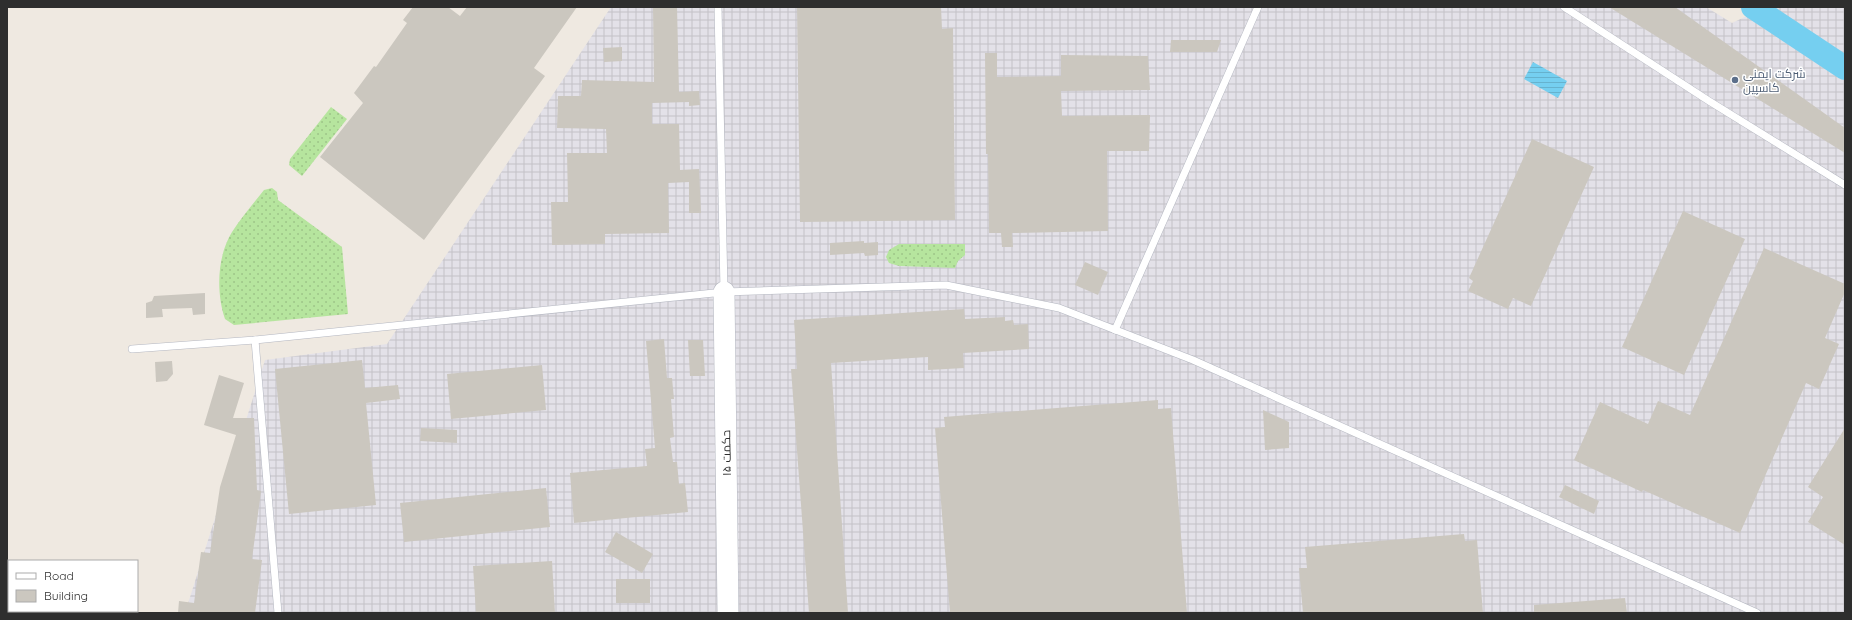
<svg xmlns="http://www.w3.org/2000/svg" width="1852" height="620" font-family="Quicksand,Cairo,sans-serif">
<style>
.industrial{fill:url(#industrial-grid)}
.grass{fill:url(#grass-dots)}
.water{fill:url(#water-rules)}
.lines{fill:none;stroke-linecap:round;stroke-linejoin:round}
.river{stroke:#75cff0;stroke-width:24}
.building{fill:#cbc7bf}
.lane-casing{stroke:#b4b7c1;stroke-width:8}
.secondary-casing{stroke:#b4b7c1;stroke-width:22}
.lane{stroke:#fff;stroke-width:7}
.secondary{stroke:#fff;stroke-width:21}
.service-dot{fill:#5c6f8a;stroke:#fff;stroke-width:1.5}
.labels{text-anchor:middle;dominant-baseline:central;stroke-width:3;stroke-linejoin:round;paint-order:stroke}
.service-label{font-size:12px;fill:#4e5e75;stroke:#fff;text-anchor:start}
.street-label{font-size:12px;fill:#2e2e2e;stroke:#fff}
</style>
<defs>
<pattern id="industrial-grid" width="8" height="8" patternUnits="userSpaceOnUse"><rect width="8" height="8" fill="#e3e1e8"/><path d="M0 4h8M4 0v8" fill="none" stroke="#c3c1c7"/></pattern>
<pattern id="grass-dots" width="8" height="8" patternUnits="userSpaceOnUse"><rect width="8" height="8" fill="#b6e59e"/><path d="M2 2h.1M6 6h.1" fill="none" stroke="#9dc588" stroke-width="1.8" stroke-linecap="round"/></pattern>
<pattern id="water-rules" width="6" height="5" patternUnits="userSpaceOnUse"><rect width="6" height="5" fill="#75cff0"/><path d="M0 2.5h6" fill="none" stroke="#66b2ce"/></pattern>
</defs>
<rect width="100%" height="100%" fill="#efe9e1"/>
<!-- industrial -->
<polygon class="industrial" points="611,7 1706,7 1732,23 1766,7 1845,7 1845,613 185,613 265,360 387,344"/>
<!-- grass -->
<g class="grass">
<polygon points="331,107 347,119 302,176 289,165 290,159"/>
<path d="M272 188 277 192 278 200 342 247 348 314 234 325 225 319C216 293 217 256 232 232 241 218 253 204 264 190Z"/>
<polygon points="899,244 965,244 965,255 958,261 955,268 899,266 889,263 886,257 889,250"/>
</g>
<!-- water -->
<polygon class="water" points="1533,62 1567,81 1558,98 1524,79"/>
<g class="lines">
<!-- river -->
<polyline class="river" points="1753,7 1845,68"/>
</g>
<!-- building -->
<g class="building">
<polygon points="413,7 448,7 460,16 467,7 577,7 534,68 545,76 424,240 320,157 363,103 354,93 374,66 376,67 407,23 403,20"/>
<polygon points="653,7 677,7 679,92 699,91 700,105 689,106 689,102 652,103 652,124 679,124 680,170 699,169 701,213 689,213 689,182 668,183 669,233 605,234 605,244 552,245 551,202 568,202 567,153 607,153 606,129 557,128 558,96 581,96 582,80 654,82"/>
<polygon points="797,7 941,7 942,29 953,28 955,220 800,222"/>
<polygon points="1609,7 1675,7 1845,128 1845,153"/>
<polygon points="1171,40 1221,40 1217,52 1170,52"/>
<polygon points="622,47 622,61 604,62 603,48"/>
<polygon points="985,53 997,53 997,77 1061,76 1061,55 1148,56 1150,90 1061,91 1062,116 1150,115 1149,151 1107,151 1108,231 1012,233 1013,247 1002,247 1001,233 989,233 988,154 986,154"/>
<polygon points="1532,139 1594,167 1531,306 1513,298 1508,309 1468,291 1473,281 1469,278"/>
<polygon points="1683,211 1745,239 1684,375 1622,347"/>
<polygon points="864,241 864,243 878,242 878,255 865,256 864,253 830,255 830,243"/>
<polygon points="1764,248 1845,284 1845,292 1825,338 1839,344 1819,389 1806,383 1740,533 1643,490 1642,492 1574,460 1600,402 1648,424 1658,401 1690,415"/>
<polygon points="1085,262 1108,272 1098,295 1075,285"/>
<polygon points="205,293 205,314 193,315 192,308 162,309 163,317 146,318 146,303 152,301 154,296"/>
<polygon points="964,309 965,319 1005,317 1005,321 1013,320 1014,325 1028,324 1029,349 963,353 964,368 928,370 928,357 831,363 848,613 809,613 791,369 797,369 794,320"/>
<polygon points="664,339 667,378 672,378 674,399 671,399 674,437 670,438 673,462 677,462 679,484 685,483 688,512 574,523 570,473 647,466 645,449 655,448 646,341"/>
<polygon points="688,340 703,340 705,376 690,376"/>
<polygon points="362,360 365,388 398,385 400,399 366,403 376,505 289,514 275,369"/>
<polygon points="172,361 173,374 167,381 156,382 155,362"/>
<polygon points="542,365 546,410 451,419 447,374"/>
<polygon points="219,375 244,383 233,418 254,418 257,490 261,491 252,559 262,560 255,613 178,613 179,601 194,603 201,552 210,553 220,487 236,435 204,425"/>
<polygon points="1158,400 1158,409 1171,408 1187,613 950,613 935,428 945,427 944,417"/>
<polygon points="1263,410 1289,422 1289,448 1265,450"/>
<polygon points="421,428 457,430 457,443 420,441"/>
<polygon points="1845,428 1845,545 1808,522 1823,497 1808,487"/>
<polygon points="1565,485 1599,501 1594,514 1559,497"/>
<polygon points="546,488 550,527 404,542 400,503"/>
<polygon points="616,532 653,554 642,573 605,552"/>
<polygon points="1464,534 1465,541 1477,540 1483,613 1303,613 1299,568 1307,568 1305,547"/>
<polygon points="552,561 555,613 476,613 473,566"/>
<rect x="616" y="579" width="34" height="24"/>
<polygon points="1625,598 1627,613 1534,613 1534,605"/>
</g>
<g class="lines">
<defs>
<g id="lane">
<polyline points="718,7 724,290"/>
<polyline points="1564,7 1709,101 1845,185"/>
<polyline points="1115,330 1258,7"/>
<polyline points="255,340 278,613"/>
<polyline points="132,349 255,340 724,292 946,285 1059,308 1193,360 1757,613"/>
</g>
<polyline id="secondary" points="724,292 728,613"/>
</defs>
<!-- lane casing -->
<use href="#lane" class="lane-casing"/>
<!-- secondary casing -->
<use href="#secondary" class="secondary-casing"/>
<!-- lane -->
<use href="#lane" class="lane"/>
<!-- secondary -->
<use href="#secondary" class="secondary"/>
</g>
<!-- markers -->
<circle class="service-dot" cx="1735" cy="80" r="4"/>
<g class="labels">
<!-- service labels -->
<g class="service-label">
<text x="1743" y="73">شرکت ایمنی<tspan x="1743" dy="14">کاسپین</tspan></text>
</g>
<!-- street labels -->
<g class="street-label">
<text transform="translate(726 453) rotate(-91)">حکمت ۱۵</text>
</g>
</g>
<!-- border -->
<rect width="1852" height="620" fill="none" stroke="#2e2e2e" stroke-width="16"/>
<!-- legend -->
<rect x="8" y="560" width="130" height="52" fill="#ffffff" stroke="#ababab"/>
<rect x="16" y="573" width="20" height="6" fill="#ffffff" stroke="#ababab"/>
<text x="44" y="580" font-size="12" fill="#2e2e2e">Road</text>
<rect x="16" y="590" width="20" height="12" fill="#cbc7bf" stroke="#ababab"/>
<text x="44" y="600" font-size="12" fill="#2e2e2e">Building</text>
</svg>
